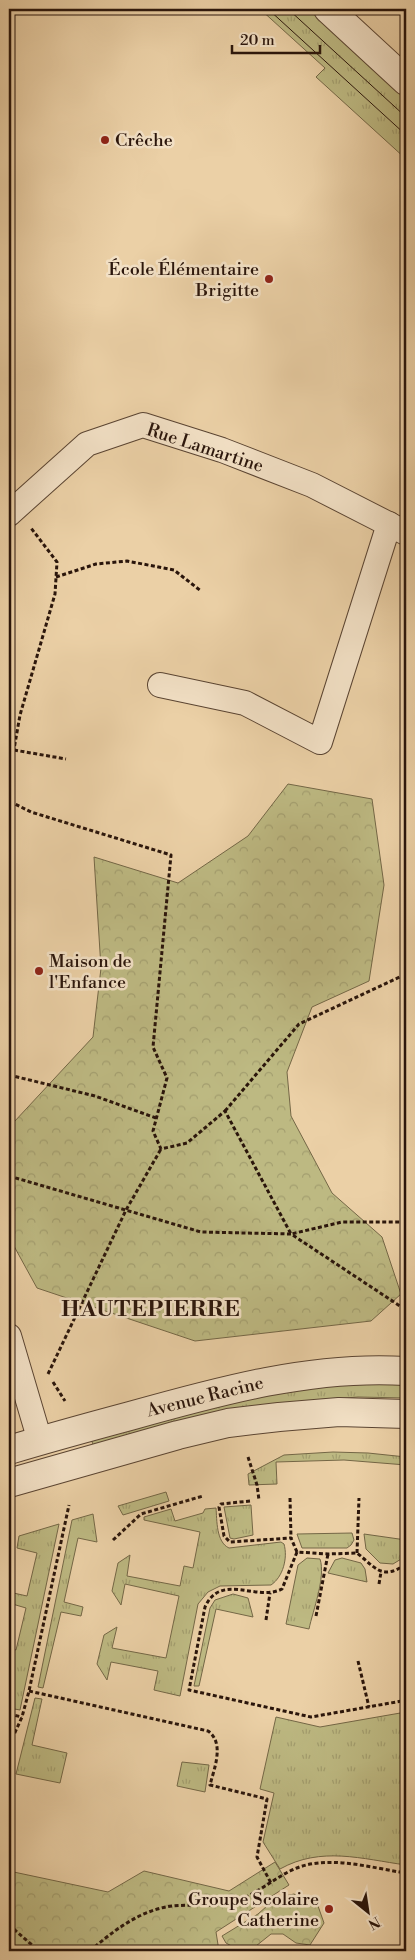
<svg xmlns="http://www.w3.org/2000/svg" width="415" height="1960" font-family="'Libre Bodoni',serif">
<style>
.grass{fill:url(#grass-tufts);stroke:#746746}
.forest{fill:url(#forest-crowns);stroke:#746746}
.lines{fill:none;stroke-linecap:round;stroke-linejoin:round}
.minor-casing{stroke:#5a4432;stroke-width:26}
.tertiary-casing{stroke:#5a4432;stroke-width:30}
.path{stroke:#2a150b;stroke-width:3;stroke-dasharray:4 2.5;stroke-linecap:butt}
.minor{stroke:#f2e0c5;stroke-width:24}
.tertiary{stroke:#f2e0c5;stroke-width:28}
.tram{stroke:#2a150b;stroke-width:1}
.poi-dot{fill:#8f2418;stroke:#f2e0c5;stroke-width:2}
.labels{text-anchor:middle;dominant-baseline:central;stroke-width:5;stroke-linejoin:round;paint-order:stroke}
.poi-label{font-size:18px;fill:#2a150b;stroke:#f2e0c5;text-anchor:start}
.street-label{font-size:18px;fill:#2a150b;stroke:#f2e0c5}
.district-label{font-size:22px;font-weight:bold;letter-spacing:1px;fill:#2a150b;stroke:#f2e0c5}
</style>
<defs>
<pattern id="grass-tufts" width="24" height="20" patternUnits="userSpaceOnUse" patternTransform="scale(1.25)"><rect width="24" height="20" fill="#bdb982"/><path d="M3 7l-1-3M5 7V3M7 7l1-3M15 17l-1-3M17 17v-4M19 17l1-3" fill="none" stroke="#a39e6f"/></pattern>
<pattern id="forest-crowns" width="20" height="18" patternUnits="userSpaceOnUse" patternTransform="scale(1.25)"><rect width="20" height="18" fill="#bdb982"/><path d="M2 6a3 3 0 1 1 6 0M12 15a3 3 0 1 1 6 0" fill="none" stroke="#a39e6f"/></pattern>
</defs>
<rect width="100%" height="100%" fill="#ebd0a6"/>
<filter id="stains"><feTurbulence type="fractalNoise" baseFrequency=".004" numOctaves="4"/><feColorMatrix values="0 0 0 0 .2 0 0 0 0 .09 0 0 0 0 .02 0 0 0 .5 -.17"/></filter>
<radialGradient id="worn" r=".72"><stop offset=".6" stop-color="#630" stop-opacity="0"/><stop offset="1" stop-color="#630" stop-opacity=".3"/></radialGradient>
<!-- grass -->
<g class="grass">
<polygon points="260,9 309,9 406,97 406,159 316,77 325,68"/>
<polygon points="406,1379 406,1398 358,1397 285,1403 95,1450 90,1436 241,1394"/>
<polygon points="333,1452 368,1453 406,1457 406,1465 344,1460 276,1462 277,1484 249,1485 248,1474 284,1455"/>
<polygon points="166,1492 169,1501 123,1515 118,1506"/>
<polygon points="251,1505 253,1535 234,1539 230,1538 224,1507"/>
<path d="M216 1508C217 1520 216 1542 229 1548L281 1542 284 1544C288 1558 283 1577 271 1585L220 1586 208 1592 198 1604 180 1696 154 1690 158 1671 111 1662 107 1680 97 1664 104 1635 117 1627 112 1648 166 1658 179 1596 125 1584 121 1605 112 1591 118 1563 130 1555 127 1576 180 1586 184 1566 193 1568 200 1532 144 1520V1517L171 1509 175 1521 203 1513 205 1509Z"/>
<polygon points="93,1514 97,1542 78,1538 64,1602 83,1607 81,1616 61,1612 43,1688 38,1687 72,1520"/>
<polygon points="59,1524 20,1710 9,1708 9,1684 14,1661 9,1659 9,1648 16,1650 26,1608 9,1603 9,1592 27,1596 37,1553 17,1548 19,1536"/>
<polygon points="352,1533 354,1540 351,1545 347,1548 302,1548 297,1534"/>
<polygon points="364,1534 406,1540 406,1556 393,1564 380,1563 366,1549"/>
<path d="M307 1558 320 1559C326 1577 313 1610 309 1629L286 1624 298 1565Z"/>
<polygon points="342,1558 361,1563 365,1569 367,1582 328,1573 335,1560"/>
<polygon points="233,1594 248,1598 253,1617 216,1609 199,1686 194,1686 210,1608 215,1600"/>
<polygon points="35,1698 42,1699 32,1745 67,1753 60,1783 16,1774"/>
<path d="M406 1712 403 1725 406 1726V1865C362 1859 321 1846 280 1869L263 1842 274 1793 260 1789 276 1717 320 1727Z"/>
<polygon points="182,1762 209,1765 205,1792 177,1786"/>
</g>
<!-- forest -->
<g class="forest">
<polygon points="288,784 372,799 384,885 369,981 312,1007 287,1072 291,1116 332,1193 382,1237 401,1294 371,1321 195,1341 37,1288 9,1237 9,1156 14,1122 93,1037 101,968 94,857 178,883 248,836"/>
<polygon points="275,1862 289,1885 216,1932 219,1951 9,1951 9,1871 108,1892 144,1871 229,1891"/>
<polygon points="294,1894 318,1906 324,1923 310,1945 296,1943 283,1934 271,1934 251,1950 239,1950 226,1943 222,1936 258,1914 276,1898"/>
</g>
<g class="lines">
<defs>
<g id="minor">
<polyline points="9,514 87,444 143,425 222,450 312,485 406,533"/>
<polyline points="160,685 245,703 320,742 389,524"/>
<polyline points="9,1336 40,1441"/>
</g>
<g id="tertiary">
<polyline points="328,9 406,81"/>
<path d="M9 1450C49 1438 89 1427 130 1416 219 1391 313 1365 406 1371"/>
<polyline points="9,1483 178,1435 228,1423 279,1417 339,1412 406,1414"/>
</g>
</defs>
<!-- minor casing -->
<use href="#minor" class="minor-casing"/>
<!-- tertiary casing -->
<use href="#tertiary" class="tertiary-casing"/>
<!-- path -->
<g class="path">
<polyline points="56,577 96,564 127,561 174,570 201,591"/>
<polyline points="14,750 66,759"/>
<polyline points="9,778 20,715 55,594 57,562 31,528"/>
<polyline points="9,789 9,801 31,812 171,855 153,1047 167,1078 153,1131 161,1149 187,1143 225,1111 291,1234 342,1222 406,1222"/>
<polyline points="9,1075 95,1096 156,1118"/>
<polyline points="225,1111 299,1024 406,974"/>
<polyline points="9,1176 201,1232 291,1234 406,1310"/>
<polyline points="48,1374 126,1210 161,1149"/>
<polyline points="53,1382 65,1401"/>
<polyline points="248,1457 257,1485 259,1500"/>
<polyline points="290,1498 291,1538"/>
<path d="M250 1501 221 1504 219 1507 224 1536 230 1542 291 1538 297 1552 328 1554 357 1553C376 1568 382 1581 406 1564"/>
<polyline points="113,1540 141,1514 203,1496"/>
<path d="M297 1552 282 1589C256 1602 221 1572 205 1607L189 1690 311 1717 402 1701H406"/>
<polyline points="357,1553 359,1498"/>
<polyline points="379,1584 381,1572"/>
<polyline points="316,1616 328,1554"/>
<polyline points="266,1620 270,1593"/>
<polyline points="358,1661 369,1707"/>
<path d="M29 1691 208 1731C225 1743 214 1769 210 1785L267 1799 257 1857 271 1883"/>
<polyline points="9,1714 22,1717"/>
<polyline points="12,1739 22,1717 29,1691 69,1505"/>
<polyline points="9,1925 39,1951"/>
<path d="M90 1951C113 1931 140 1910 172 1906 191 1904 211 1907 229 1903 252 1898 270 1881 290 1871 325 1853 370 1868 406 1873"/>
</g>
<!-- minor -->
<use href="#minor" class="minor"/>
<!-- tertiary -->
<use href="#tertiary" class="tertiary"/>
<!-- tram -->
<g class="tram">
<polyline points="268,9 406,135"/>
<polyline points="288,9 406,117"/>
</g>
</g>
<!-- markers -->
<g class="poi-dot">
<circle cx="105" cy="140" r="5"/>
<circle cx="269" cy="279" r="5"/>
<circle cx="39" cy="971" r="5"/>
<circle cx="329" cy="1909" r="5"/>
</g>
<g class="labels">
<!-- poi labels -->
<g class="poi-label">
<text x="115" y="140">Crêche</text>
<text x="259" y="269" text-anchor="end">École Élémentaire<tspan x="259" dy="21">Brigitte</tspan></text>
<text x="49" y="961">Maison de<tspan x="49" dy="21">l'Enfance</tspan></text>
<text x="319" y="1899" text-anchor="end">Groupe Scolaire<tspan x="319" dy="21">Catherine</tspan></text>
</g>
<!-- street labels -->
<g class="street-label">
<text transform="translate(205 448) rotate(18)">Rue Lamartine</text>
<text transform="translate(205 1397) rotate(-14)">Avenue Racine</text>
</g>
<!-- district labels -->
<g class="district-label">
<text x="151" y="1309">HAUTEPIERRE</text>
</g>
</g>
<!-- margin -->
<rect width="415" height="1960" fill="none" stroke="#ebd0a6" stroke-width="30"/>
<rect x="10" y="10" width="395" height="1940" fill="none" stroke="#2a150b" stroke-width="2.5"/>
<rect x="15" y="15" width="385" height="1930" fill="none" stroke="#2a150b"/>
<!-- north arrow -->
<g transform="translate(368 1912) rotate(150)" stroke="#f2e0c5" stroke-width="4" paint-order="stroke">
<path d="M0-4L9 19L0 12L-9 19Z" fill="#2a150b"/>
<text y="-8" font-size="14" font-weight="bold" text-anchor="middle" fill="#2a150b">N</text>
</g>
<!-- scale -->
<path d="M232 45v8h88v-8" fill="none" stroke="#2a150b" stroke-width="2.5"/>
<text x="240" y="45" font-size="15" fill="#2a150b" stroke="#f2e0c5" stroke-width="4" paint-order="stroke">20 m</text>
<rect width="100%" height="100%" filter="url(#stains)"/>
<rect width="100%" height="100%" fill="url(#worn)"/>
</svg>
